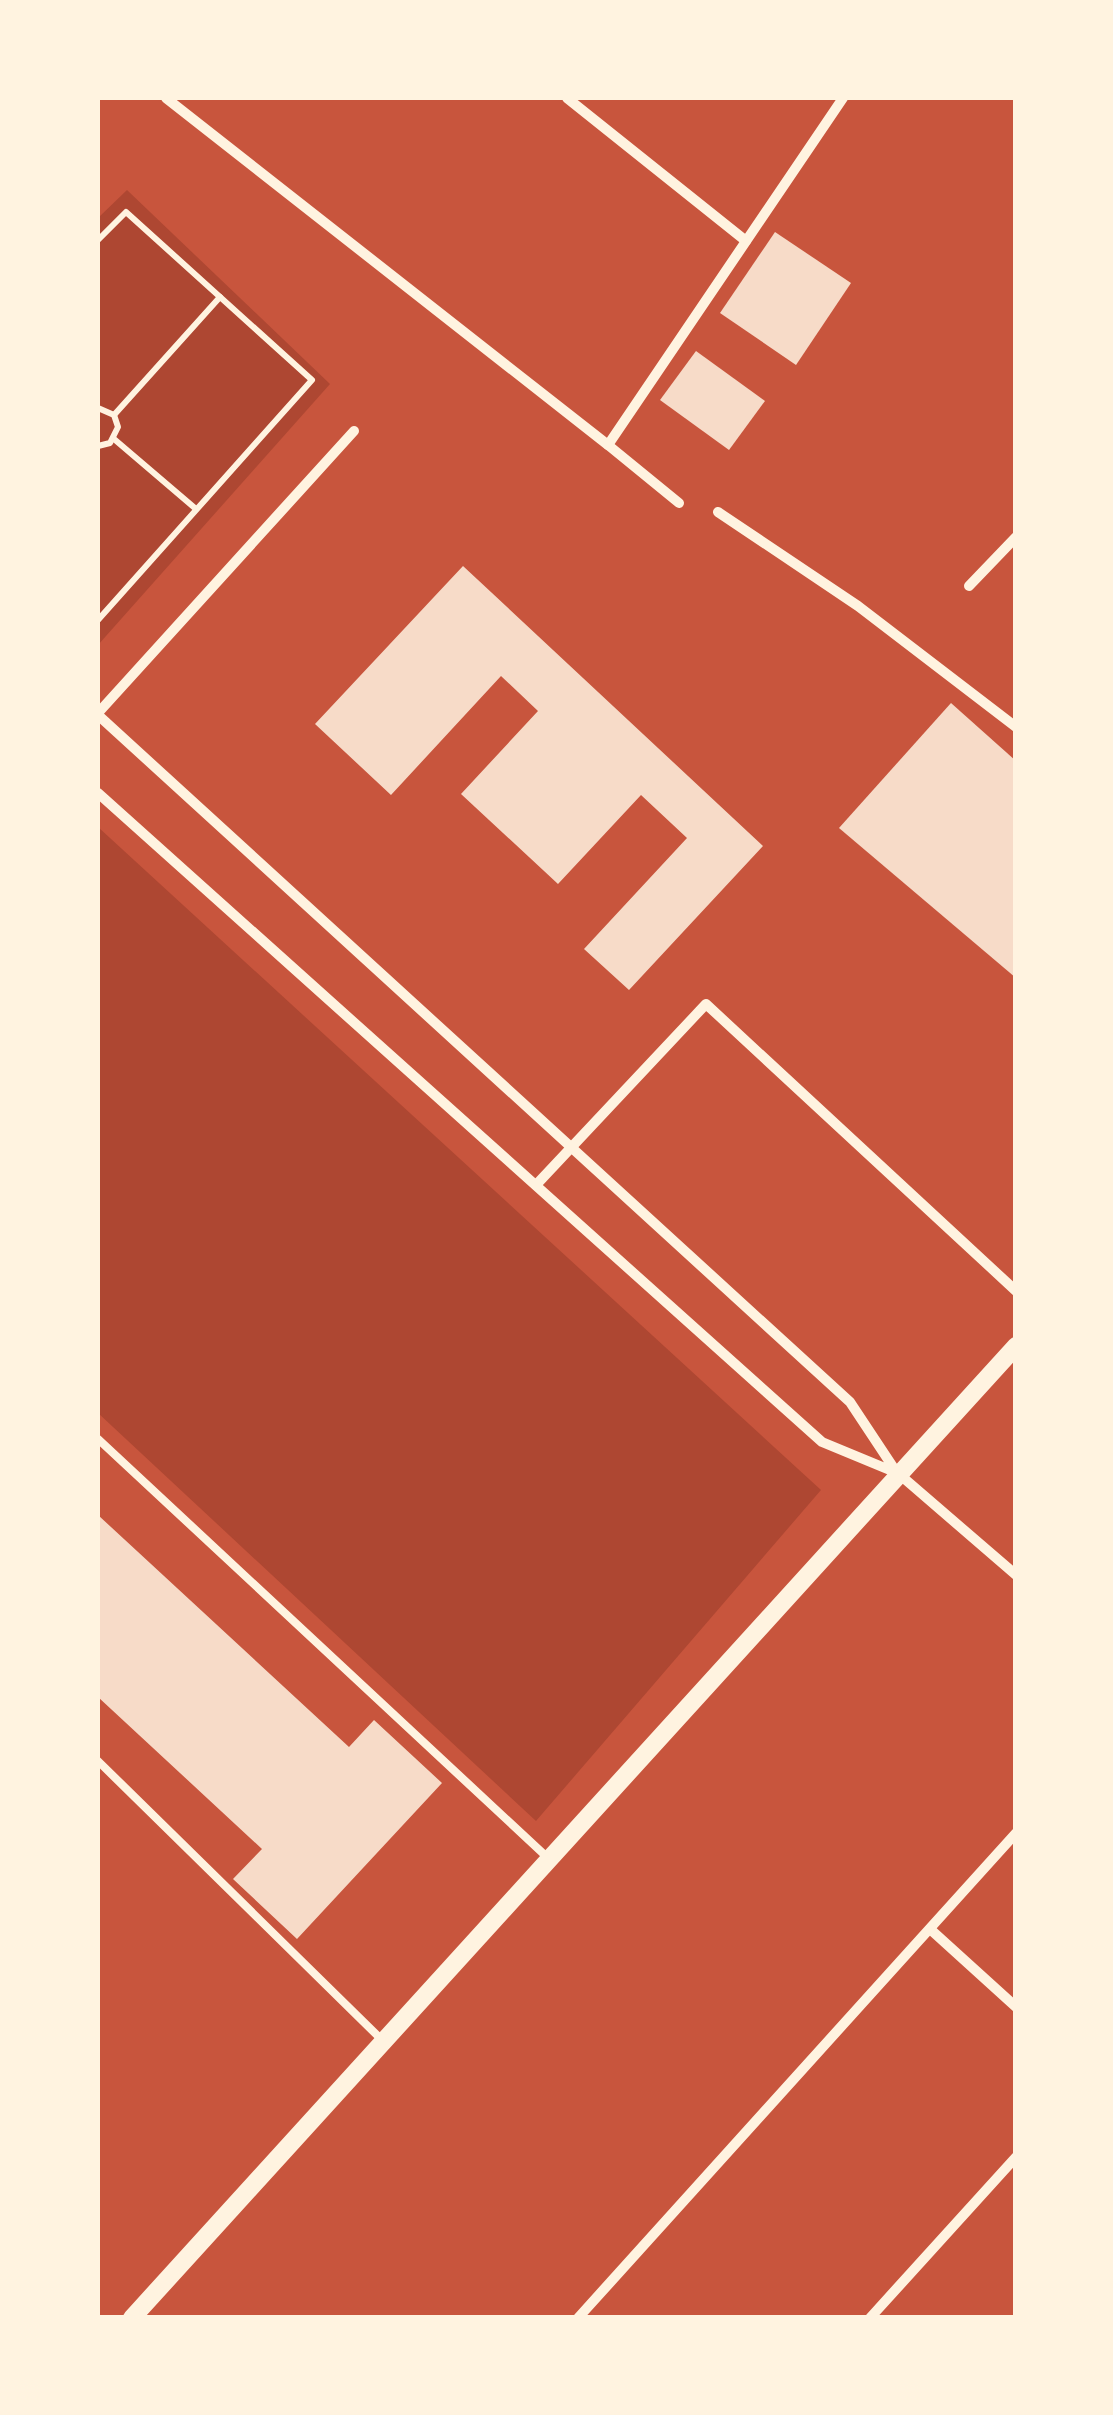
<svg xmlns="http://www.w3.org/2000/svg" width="1113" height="2415" font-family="Cabin,sans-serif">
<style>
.green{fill:#ae4732}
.building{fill:#f7dbc8}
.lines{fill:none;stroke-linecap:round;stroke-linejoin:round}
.path{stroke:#fff3e0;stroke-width:6}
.service{stroke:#fff3e0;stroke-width:8}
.minor{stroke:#fff3e0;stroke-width:10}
.tertiary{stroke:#fff3e0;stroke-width:18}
</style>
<rect width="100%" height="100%" fill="#c8553d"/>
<!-- green -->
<g class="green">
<polygon points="127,190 330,384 98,645 98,218"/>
<polygon points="98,827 821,1490 536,1821 98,1413"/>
</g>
<!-- building -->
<g class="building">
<polygon points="775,232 851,283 796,365 720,313"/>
<polygon points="696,351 765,401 729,450 660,400"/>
<polygon points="463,566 763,846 629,990 584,949 687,838 641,795 558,884 461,794 538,711 501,676 391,795 315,724"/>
<polygon points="951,703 1016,761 1016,978 839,828"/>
<polygon points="98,1515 349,1747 374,1720 442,1783 297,1939 233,1879 262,1849 98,1697"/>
</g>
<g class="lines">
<!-- path -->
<g class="path">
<polyline points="98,240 126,212 312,380 98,620"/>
<polyline points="98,408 114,415 118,427 110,443 98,446"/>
<polyline points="114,415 220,297"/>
<polyline points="114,439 196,509"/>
</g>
<!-- service -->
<g class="service">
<polyline points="98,1439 548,1858"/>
<polyline points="98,1761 383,2041"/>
</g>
<!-- minor -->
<g class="minor">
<polyline points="166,98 608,445 843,98"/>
<polyline points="567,98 746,241"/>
<polyline points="608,445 679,503"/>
<polyline points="718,512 858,606 1016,727"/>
<polyline points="969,586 1016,537"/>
<polyline points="98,713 354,431"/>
<polyline points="98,715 850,1402 897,1473 822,1442 98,793"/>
<polyline points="536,1185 706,1004 1016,1291"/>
<polyline points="899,1474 1016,1575"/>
<polyline points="930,1929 1016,2007"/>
<polyline points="578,2318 1016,1833"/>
<polyline points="870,2318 1016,2157"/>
</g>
<!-- tertiary -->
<polyline class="tertiary" points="132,2318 1016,1346"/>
</g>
<!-- border -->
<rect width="1113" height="2415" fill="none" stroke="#fff3e0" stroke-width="200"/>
</svg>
